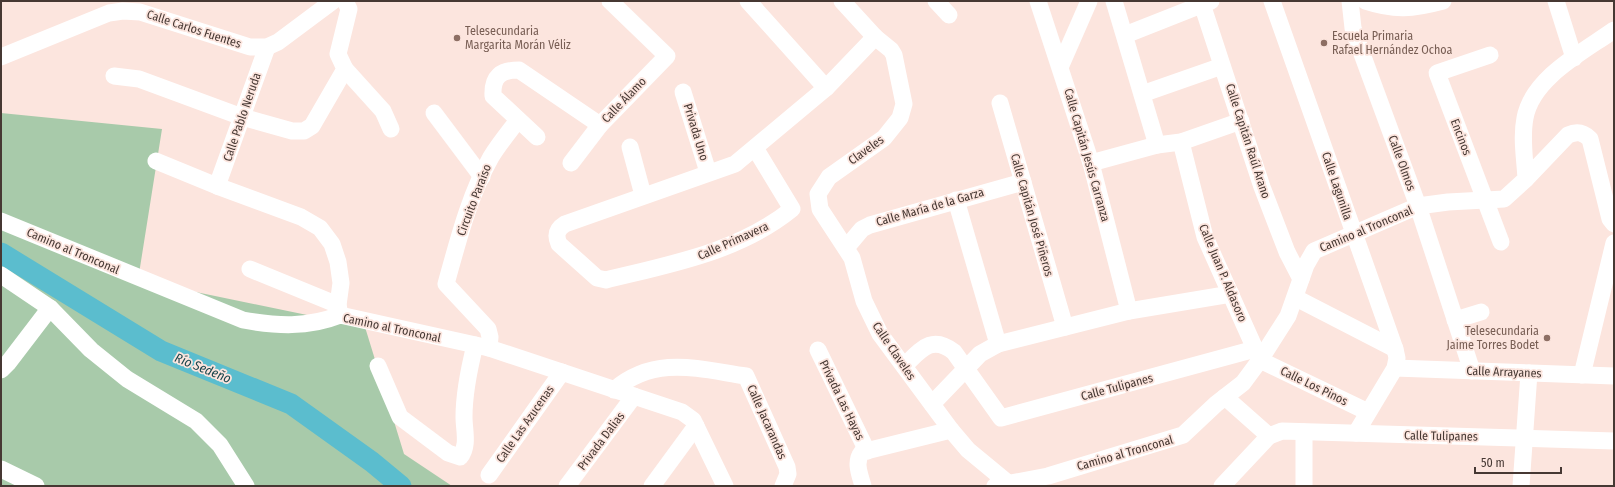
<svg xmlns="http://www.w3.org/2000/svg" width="1615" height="487" font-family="'Fira Sans Condensed',sans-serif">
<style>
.park{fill:#a8caaa}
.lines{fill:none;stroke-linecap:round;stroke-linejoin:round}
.river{stroke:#5bbdce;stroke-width:21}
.minor{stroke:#fff;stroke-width:17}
.education-dot{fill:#8d6e63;stroke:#fce5de;stroke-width:1.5}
.labels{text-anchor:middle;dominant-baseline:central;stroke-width:3.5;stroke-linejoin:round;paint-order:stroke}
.street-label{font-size:12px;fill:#463833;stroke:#fce5de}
.education-label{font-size:12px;fill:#785e54;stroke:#fce5de;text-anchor:start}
.water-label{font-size:13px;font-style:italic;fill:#18454c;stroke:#fce5de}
</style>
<rect width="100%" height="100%" fill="#fce5de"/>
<!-- park -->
<polygon class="park" points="1,113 162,129 138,280 365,327 404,454 452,486 1,486"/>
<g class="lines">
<!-- river -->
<polyline class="river" points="1,253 161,351 291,404 372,462 401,486"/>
<!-- minor -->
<g class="minor">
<polyline points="748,1 826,88"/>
<polyline points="842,1 875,37 891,50 894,55 904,104 900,118 884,138 829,177 818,194 820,209 852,258 864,301 880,334 951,430 968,450 1008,483"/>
<polyline points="936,1 949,15"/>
<polyline points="1038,1 1091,163 1129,311"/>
<polyline points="1114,1 1157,145"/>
<polyline points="1201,1 1262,187 1287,252 1301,279"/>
<polyline points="1272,1 1395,349 1397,358 1395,368 1356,433"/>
<polyline points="1350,1 1353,28 1358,43 1418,206 1472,371"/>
<path d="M1365 1C1395 11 1413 9 1443 1"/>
<polyline points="1556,1 1574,58"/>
<polyline points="1125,35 1211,1"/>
<polyline points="1490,55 1437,73 1501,242"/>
<polyline points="1,57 109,13 123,11 140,12 250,47 267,47 278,42 333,1"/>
<polyline points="1061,65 1089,1"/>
<polyline points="345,69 383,111 391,129"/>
<polyline points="114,76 139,79 242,117 292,131 304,131 312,126 345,69 338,54 349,9 345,1"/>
<polyline points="683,92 708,172"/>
<polyline points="1142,94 1222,66"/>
<polyline points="1000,103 1065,327"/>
<polyline points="434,113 482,177"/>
<path d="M537 137 493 96C492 76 501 70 519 70L600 125"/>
<polyline points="1181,142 1205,237 1260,360 1368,412"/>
<polyline points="630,147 643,195"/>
<path d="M755 148 792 209C739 252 671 264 606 280L597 278 559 244C555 235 557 229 565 224L735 164 826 88 875 37"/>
<polyline points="156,161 217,186 301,217 320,228 332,244 338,262 341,283 338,305 340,315"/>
<polyline points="571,163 600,125 667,56 610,1"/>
<polyline points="1091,163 1157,145 1181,142 1241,121"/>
<path d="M1526 179 1568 135C1577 131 1583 132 1590 139L1610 219 1614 224"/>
<polyline points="217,186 267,47"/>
<polyline points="956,200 998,344"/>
<path d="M1 221 243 320C277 326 307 328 340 315L489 348 682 412 693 420 725 486"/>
<polyline points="846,248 862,229 870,225 1023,182"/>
<polyline points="250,269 338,305"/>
<polyline points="1,275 50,308 91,350 127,379 196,421 220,445 246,486"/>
<polyline points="1296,298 1395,349"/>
<polyline points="1455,320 1481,312"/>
<path d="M489 348 490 337 488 329 446 284C458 241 469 196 491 157 499 144 509 132 518 120"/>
<polyline points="818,350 867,451"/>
<path d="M378 366 400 417 448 453 460 457C469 446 464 430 464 417 464 392 469 369 475 345"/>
<path d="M904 366C920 351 931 334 954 352L1001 418 1255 349"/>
<polyline points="1395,368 1614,376"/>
<polyline points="1,370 8,363 50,308"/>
<polyline points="1582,375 1614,243"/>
<path d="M614 390C655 355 698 369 746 376L787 467 788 474 783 486"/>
<polyline points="1225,397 1269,436"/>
<polyline points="932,404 980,354 998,344 1129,311 1231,294"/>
<polyline points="1,469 36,486"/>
<polyline points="489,475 562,372"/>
<polyline points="567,486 634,396"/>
<polyline points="652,486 696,426"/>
<path d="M863 486C860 475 854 462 862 452L951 430"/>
<path d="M995 486 1048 476 1183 435 1216 404 1243 383 1260 360 1288 316 1306 265 1314 251 1418 206 1448 202 1504 199 1526 179C1525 159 1521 138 1525 118 1532 78 1583 52 1614 30"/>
<polyline points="1222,486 1269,436 1282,431 1614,441"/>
<polyline points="1304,486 1304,432"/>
<polyline points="1521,486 1529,373"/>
</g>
</g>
<!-- markers -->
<g class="education-dot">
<circle cx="457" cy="38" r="4"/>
<circle cx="1324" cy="43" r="4"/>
<circle cx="1547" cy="338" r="4"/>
</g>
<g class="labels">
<!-- street labels -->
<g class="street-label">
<text transform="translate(194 29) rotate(18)">Calle Carlos Fuentes</text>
<text transform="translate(624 100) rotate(-46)">Calle Álamo</text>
<text transform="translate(242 117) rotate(-71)">Calle Pablo Neruda</text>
<text transform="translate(696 132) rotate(73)">Privada Uno</text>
<text transform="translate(1461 137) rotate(69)">Encinos</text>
<text transform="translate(1248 141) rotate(72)">Calle Capitán Raúl Arano</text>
<text transform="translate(866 150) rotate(-36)">Claveles</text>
<text transform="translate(1087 155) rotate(74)">Calle Capitán Jesús Carranza</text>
<text transform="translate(1402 163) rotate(70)">Calle Olmos</text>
<text transform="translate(1337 186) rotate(71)">Calle Lagunilla</text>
<text transform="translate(474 200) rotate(-69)">Circuito Paraíso</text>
<text transform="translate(930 207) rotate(-16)">Calle María de la Garza</text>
<text transform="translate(1032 215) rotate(74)">Calle Capitán José Piñeros</text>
<text transform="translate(1366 229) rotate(-23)">Camino al Tronconal</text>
<text transform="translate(733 241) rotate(-24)">Calle Primavera</text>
<text transform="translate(73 251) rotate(23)">Camino al Tronconal</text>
<text transform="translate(1223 273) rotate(67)">Calle Juan P. Aldasoro</text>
<text transform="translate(392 328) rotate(12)">Camino al Tronconal</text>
<text transform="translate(894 351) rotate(56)">Calle Claveles</text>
<text transform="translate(1504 372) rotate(2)">Calle Arrayanes</text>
<text transform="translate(1314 386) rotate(26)">Calle Los Pinos</text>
<text transform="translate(1117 387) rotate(-15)">Calle Tulipanes</text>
<text transform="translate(842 400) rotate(64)">Privada Las Hayas</text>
<text transform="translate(767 422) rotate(66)">Calle Jacarandas</text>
<text transform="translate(525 424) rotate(-55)">Calle Las Azucenas</text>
<text transform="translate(1441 436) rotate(1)">Calle Tulipanes</text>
<text transform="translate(601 441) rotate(-53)">Privada Dalias</text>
<text transform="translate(1125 453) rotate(-16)">Camino al Tronconal</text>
</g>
<!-- education labels -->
<g class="education-label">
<text x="465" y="31">Telesecundaria<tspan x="465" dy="14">Margarita Morán Véliz</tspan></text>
<text x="1332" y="36">Escuela Primaria<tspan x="1332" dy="14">Rafael Hernández Ochoa</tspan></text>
<text x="1539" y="331" text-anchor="end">Telesecundaria<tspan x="1539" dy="14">Jaime Torres Bodet</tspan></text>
</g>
<!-- water labels -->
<g class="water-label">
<text transform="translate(203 368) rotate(22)">Río Sedeño</text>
</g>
</g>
<!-- border -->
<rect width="1615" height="487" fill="none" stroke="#463833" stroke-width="4"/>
<!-- scale -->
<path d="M1475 467v6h86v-6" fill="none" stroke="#463833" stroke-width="2"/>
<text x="1481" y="467" font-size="12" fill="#463833" stroke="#fce5de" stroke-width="3" paint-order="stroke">50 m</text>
</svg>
